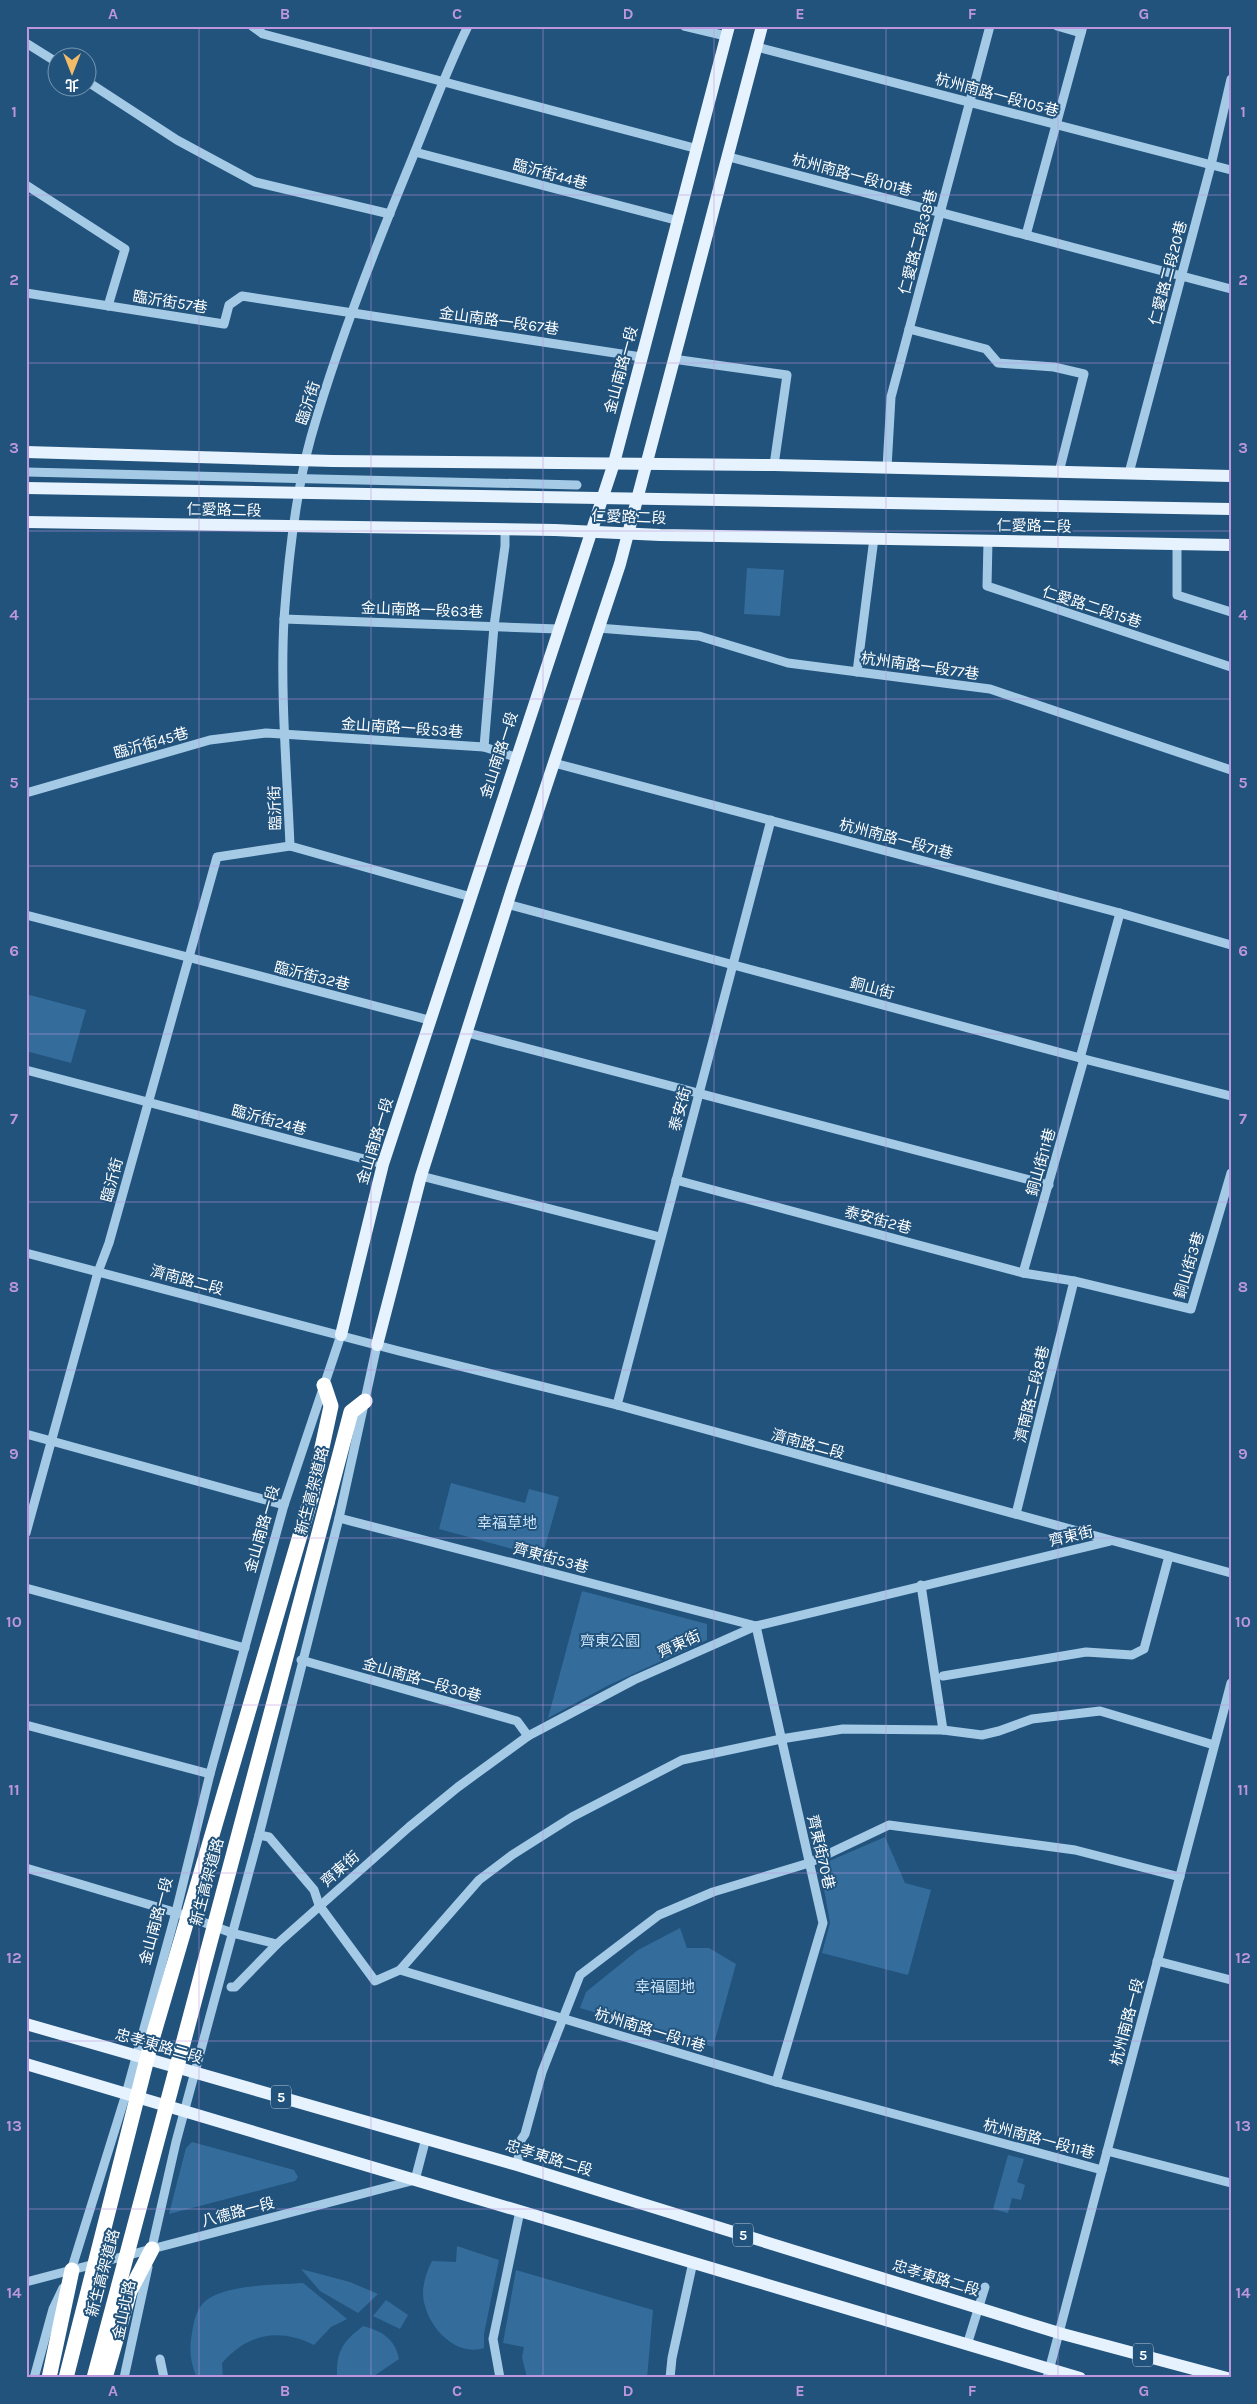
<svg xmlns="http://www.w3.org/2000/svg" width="1257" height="2404" font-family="Karla,'Noto Sans TC',sans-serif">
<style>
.green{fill:#346d9b}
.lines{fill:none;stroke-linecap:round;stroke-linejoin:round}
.minor{stroke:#a5cae6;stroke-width:9}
.major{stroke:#e6f2fd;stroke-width:12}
.highway{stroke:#fff;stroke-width:15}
.highway-bridge{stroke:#fff;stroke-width:15}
.grid{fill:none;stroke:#bd96df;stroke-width:1;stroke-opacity:0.55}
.labels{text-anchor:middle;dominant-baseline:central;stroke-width:4;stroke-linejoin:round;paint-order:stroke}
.shield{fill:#21537d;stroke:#bccbd8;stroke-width:1}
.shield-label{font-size:14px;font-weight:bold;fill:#fff}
.street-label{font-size:15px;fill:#fff;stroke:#21537d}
.park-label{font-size:15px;fill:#c8e1f5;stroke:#21537d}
.neatline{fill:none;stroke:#bd96df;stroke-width:2}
.grid-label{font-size:16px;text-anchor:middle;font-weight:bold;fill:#bd96df}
</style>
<rect width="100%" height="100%" fill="#21537d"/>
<!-- green -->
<g class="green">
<polygon points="747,568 784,570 780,616 744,614"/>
<polygon points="26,994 86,1010 71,1063 26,1051"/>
<polygon points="451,1483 525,1503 529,1489 559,1497 542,1557 439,1529"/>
<polygon points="582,1591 707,1624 707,1640 607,1686 548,1718"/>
<polygon points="885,1837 905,1883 931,1890 908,1975 822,1953 830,1923 822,1878 827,1862"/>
<polygon points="680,1928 687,1948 709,1948 736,1964 713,2047 580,2008 586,1992 638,1950"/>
<polygon points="192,2142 294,2170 298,2177 295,2181 169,2214 186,2148"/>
<polygon points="1008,2155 1024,2159 1017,2182 1025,2185 1021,2200 1012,2198 1008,2213 993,2209"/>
<path d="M457 2246 499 2260 484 2334V2348C453 2358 424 2322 423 2294 423 2282 427 2271 432 2261L456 2262Z"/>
<polygon points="301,2269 350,2282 378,2294 358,2313 320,2291"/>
<polygon points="516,2270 653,2310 647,2378 527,2378 522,2357 524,2347 503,2343"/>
<path d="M303 2283 347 2319 331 2327 314 2345C280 2328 248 2333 222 2363L223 2378H197C190 2363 189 2348 192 2333 194 2320 197 2306 208 2299 231 2284 277 2285 303 2283Z"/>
<polygon points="386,2300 408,2315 400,2329 373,2316"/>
<path d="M363 2326C382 2331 395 2339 399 2359L371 2378H337C336 2350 343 2342 363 2326Z"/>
</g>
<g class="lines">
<!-- minor -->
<g class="minor">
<polyline points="252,26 263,34 698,149"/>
<polyline points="684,26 726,36"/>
<polyline points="1057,26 1081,33"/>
<polyline points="26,43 58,63"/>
<polyline points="757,47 1231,170"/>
<polyline points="88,82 177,140 255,182 390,214"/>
<polyline points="415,152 679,221"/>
<polyline points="729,157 1231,289"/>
<polyline points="26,185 125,249 108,306"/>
<polyline points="1026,235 1083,26"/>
<polyline points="26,293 224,324 229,305 242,296 641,357"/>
<polyline points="909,329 986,349 998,363 1054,367 1084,374 1059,472"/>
<polyline points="673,359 787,375 774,465"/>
<polyline points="887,468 891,397 990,26"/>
<polyline points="26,472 577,485"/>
<polyline points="1129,473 1211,165 1231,79"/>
<polyline points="988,541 987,586 1231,667"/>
<polyline points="1177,544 1177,595 1231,612"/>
<polyline points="284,619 558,629"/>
<polyline points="598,628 699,636 788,663 990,689 1231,770"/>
<polyline points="857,672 874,538"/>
<polyline points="484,747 494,626 505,546 505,530"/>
<polyline points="554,763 1120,913 1231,945"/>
<polyline points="26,793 210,740 266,733 484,747 515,757"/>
<polyline points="290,846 471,897"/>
<polyline points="507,904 1084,1059 1231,1096"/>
<polyline points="26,915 429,1020"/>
<polyline points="468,1033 1049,1185"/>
<polyline points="1080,1058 1120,913"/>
<polyline points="26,1070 383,1164"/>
<polyline points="421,1176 660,1237"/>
<polyline points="676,1180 1023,1273 1074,1281 1191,1309 1231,1173"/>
<polyline points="26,1253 399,1351 617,1405 1231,1573"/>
<polyline points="1023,1273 1084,1059"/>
<polyline points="617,1405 771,820"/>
<polyline points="26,1434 284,1505"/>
<polyline points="1016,1514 1074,1281"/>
<polyline points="339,1518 756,1626 823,1923 776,2082"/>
<path d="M26 1533 98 1272 109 1243 217 857 290 846C287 771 280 694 284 619 288 563 296 491 311 437 336 349 370 261 405 176 426 126 444 75 468 26"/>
<polyline points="921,1585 943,1730"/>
<polyline points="26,1588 245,1648"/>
<polyline points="301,1660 517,1721 528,1736"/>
<polyline points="943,1676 1086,1652 1132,1655 1144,1649 1169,1556"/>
<polyline points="26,1725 210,1774"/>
<polyline points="259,1835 269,1837 314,1890 319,1905 375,1981 400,1970 776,2082 1102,2170"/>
<polyline points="26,1868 184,1915 232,1933 277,1944 409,1827 458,1787 528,1736 634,1680 756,1626 1110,1541"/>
<polyline points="1157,1961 1231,1980"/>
<polyline points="400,1970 479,1880 512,1855 572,1817 682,1760 781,1739 843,1729 943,1730 982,1735 999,1731 1032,1719 1100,1711 1214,1745"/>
<polyline points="231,1987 235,1987 277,1944"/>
<polyline points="1107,2151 1231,2183"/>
<polyline points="517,2165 521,2140 525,2134 542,2072 580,1975 659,1915 713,1892 809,1863 889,1825 1075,1850 1180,1877"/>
<polyline points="151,2252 176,2142 259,1835 339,1518 377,1345"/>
<polyline points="70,2274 126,2094 176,1912 210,1774 284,1505 341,1335"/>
<polyline points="26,2282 415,2180 426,2138"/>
<polyline points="967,2345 985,2287"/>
<polyline points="160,2359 164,2378"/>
<polyline points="34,2378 53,2309 63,2288"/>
<polyline points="124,2378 148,2267"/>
<polyline points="500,2378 493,2339 520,2211"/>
<polyline points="670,2378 672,2358 693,2262"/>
<polyline points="1047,2378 1231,1683"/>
</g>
<!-- major -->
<g class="major">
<polyline points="26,452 332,461 774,465 1231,476"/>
<polyline points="26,488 1231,509"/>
<polyline points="26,522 555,530 660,535 1231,545"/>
<polyline points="341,1335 383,1164 614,463 729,26"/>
<polyline points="377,1345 421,1176 512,889 620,564 762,26"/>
<polyline points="26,2024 517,2165 1059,2333 1227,2378"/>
<polyline points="26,2064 1080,2378"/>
</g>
<!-- highway -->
<g class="highway">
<polyline points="311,1498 331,1406 324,1385"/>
<polyline points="327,1503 351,1412 365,1401"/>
<polyline points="49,2378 72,2270"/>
<polyline points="105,2378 130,2291 152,2249"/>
</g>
<!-- highway-bridge -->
<g class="highway-bridge">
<polyline points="66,2378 151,2043 311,1498"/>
<polyline points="94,2378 327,1503"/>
</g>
</g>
<!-- grid -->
<path class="grid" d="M199 26V2378M371 26V2378M543 26V2378M714 26V2378M886 26V2378M1058 26V2378M26 195H1231M26 363H1231M26 531H1231M26 699H1231M26 866H1231M26 1034H1231M26 1202H1231M26 1370H1231M26 1538H1231M26 1705H1231M26 1873H1231M26 2041H1231M26 2209H1231"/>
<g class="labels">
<!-- shield labels -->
<g class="shield">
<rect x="271" y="2085.5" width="20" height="23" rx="4"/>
<rect x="733" y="2223.5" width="20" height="23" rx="4"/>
<rect x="1133" y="2343.5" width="20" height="23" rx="4"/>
</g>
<g class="shield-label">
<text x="281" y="2097">5</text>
<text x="743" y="2235">5</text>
<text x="1143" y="2355">5</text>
</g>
<!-- street labels -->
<g class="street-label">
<text transform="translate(997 95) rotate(15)">杭州南路一段105巷</text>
<text transform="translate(550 174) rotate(15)">臨沂街44巷</text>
<text transform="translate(852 175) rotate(15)">杭州南路一段101巷</text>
<text transform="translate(918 242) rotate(-75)">仁愛路二段38巷</text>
<text transform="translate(1168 273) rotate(-75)">仁愛路二段20巷</text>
<text transform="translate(170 302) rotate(9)">臨沂街57巷</text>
<text transform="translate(499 321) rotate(8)">金山南路一段67巷</text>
<text transform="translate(621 370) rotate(-75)">金山南路一段</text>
<text transform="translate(308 403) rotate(-72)">臨沂街</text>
<text transform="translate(224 510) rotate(1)">仁愛路二段</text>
<text transform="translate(629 517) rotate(2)">仁愛路二段</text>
<text transform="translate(1034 526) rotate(1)">仁愛路二段</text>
<text transform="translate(1092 607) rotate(18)">仁愛路二段15巷</text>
<text transform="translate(422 610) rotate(2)">金山南路一段63巷</text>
<text transform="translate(920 666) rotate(8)">杭州南路一段77巷</text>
<text transform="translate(402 728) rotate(4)">金山南路一段53巷</text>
<text transform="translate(151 743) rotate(-16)">臨沂街45巷</text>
<text transform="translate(499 755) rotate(-72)">金山南路一段</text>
<text transform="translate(275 808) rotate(-92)">臨沂街</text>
<text transform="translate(896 839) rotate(15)">杭州南路一段71巷</text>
<text transform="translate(312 976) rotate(14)">臨沂街32巷</text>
<text transform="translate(872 988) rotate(15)">銅山街</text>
<text transform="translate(680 1109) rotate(-75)">泰安街</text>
<text transform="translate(269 1120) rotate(15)">臨沂街24巷</text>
<text transform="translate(375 1141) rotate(-73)">金山南路一段</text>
<text transform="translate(1041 1162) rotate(-74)">銅山街11巷</text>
<text transform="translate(112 1180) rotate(-75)">臨沂街</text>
<text transform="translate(878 1220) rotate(15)">泰安街2巷</text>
<text transform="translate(1189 1265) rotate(-73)">銅山街3巷</text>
<text transform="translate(187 1280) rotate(15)">濟南路二段</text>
<text transform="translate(1032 1394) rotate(-76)">濟南路二段8巷</text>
<text transform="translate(808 1444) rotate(15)">濟南路二段</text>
<text transform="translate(312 1491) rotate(-75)">新生高架道路</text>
<text transform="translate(262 1529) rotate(-74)">金山南路一段</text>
<text transform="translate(1071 1536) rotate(-13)">齊東街</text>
<text transform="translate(551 1558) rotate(15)">齊東街53巷</text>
<text transform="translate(679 1644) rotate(-24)">齊東街</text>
<text transform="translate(422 1680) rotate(16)">金山南路一段30巷</text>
<text transform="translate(821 1852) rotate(77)">齊東街70巷</text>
<text transform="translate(340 1869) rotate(-41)">齊東街</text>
<text transform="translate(207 1882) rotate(-75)">新生高架道路</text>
<text transform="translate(156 1921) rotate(-75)">金山南路一段</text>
<text transform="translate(1127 2022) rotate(-75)">杭州南路一段</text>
<text transform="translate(650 2030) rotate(17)">杭州南路一段11巷</text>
<text transform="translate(159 2046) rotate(16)">忠孝東路二段</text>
<text transform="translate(1039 2139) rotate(15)">杭州南路一段11巷</text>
<text transform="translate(549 2158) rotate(17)">忠孝東路二段</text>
<text transform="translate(238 2212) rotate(-15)">八德路一段</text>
<text transform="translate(103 2273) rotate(-75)">新生高架道路</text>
<text transform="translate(936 2278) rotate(17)">忠孝東路二段</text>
<text transform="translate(124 2310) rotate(-78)">金山北路</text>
</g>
<!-- park labels -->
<g class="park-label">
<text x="507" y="1523">幸福草地</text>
<text x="610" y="1641">齊東公園</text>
<text x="665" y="1987">幸福園地</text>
</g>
</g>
<!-- border -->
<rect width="1257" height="2404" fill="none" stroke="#21537d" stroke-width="55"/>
<!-- north arrow -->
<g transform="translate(72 72) rotate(180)"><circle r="24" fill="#21537d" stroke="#7a98b1"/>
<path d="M0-4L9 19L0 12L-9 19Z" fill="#f2bb67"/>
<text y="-8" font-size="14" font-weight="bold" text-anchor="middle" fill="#ffffff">北</text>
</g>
<rect x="28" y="28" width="1202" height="2348" class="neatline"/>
<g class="grid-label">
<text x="113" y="19">A</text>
<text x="285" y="19">B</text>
<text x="457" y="19">C</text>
<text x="628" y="19">D</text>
<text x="800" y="19">E</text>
<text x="972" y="19">F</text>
<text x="1144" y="19">G</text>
<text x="14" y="117">1</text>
<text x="1243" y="117">1</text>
<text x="14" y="285">2</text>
<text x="1243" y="285">2</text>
<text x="14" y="453">3</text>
<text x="1243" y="453">3</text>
<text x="14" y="620">4</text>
<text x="1243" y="620">4</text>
<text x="14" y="788">5</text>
<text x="1243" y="788">5</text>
<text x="14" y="956">6</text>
<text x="1243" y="956">6</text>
<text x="14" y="1124">7</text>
<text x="1243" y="1124">7</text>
<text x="14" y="1292">8</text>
<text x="1243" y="1292">8</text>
<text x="14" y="1459">9</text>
<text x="1243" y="1459">9</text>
<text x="14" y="1627">10</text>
<text x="1243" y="1627">10</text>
<text x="14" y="1795">11</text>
<text x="1243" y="1795">11</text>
<text x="14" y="1963">12</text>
<text x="1243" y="1963">12</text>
<text x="14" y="2131">13</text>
<text x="1243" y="2131">13</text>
<text x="14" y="2298">14</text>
<text x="1243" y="2298">14</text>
<text x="113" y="2396">A</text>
<text x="285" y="2396">B</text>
<text x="457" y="2396">C</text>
<text x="628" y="2396">D</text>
<text x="800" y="2396">E</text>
<text x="972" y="2396">F</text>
<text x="1144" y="2396">G</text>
</g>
</svg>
